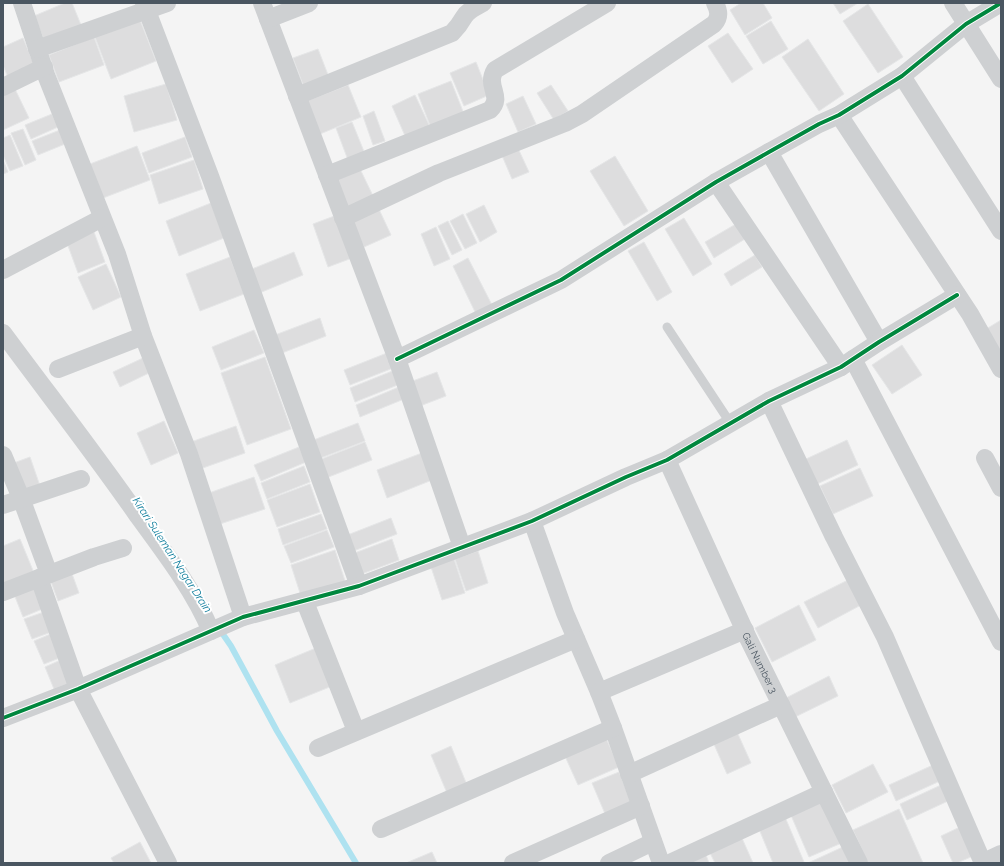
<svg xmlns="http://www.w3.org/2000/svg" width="1004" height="866" font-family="Raleway,sans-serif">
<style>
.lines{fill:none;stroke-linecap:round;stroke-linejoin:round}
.stream{stroke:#aee2f0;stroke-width:6}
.building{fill:#ddddde;stroke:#e5e6e7}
.lane{stroke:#ced0d2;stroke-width:9}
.street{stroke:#ced0d2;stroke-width:18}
.cycleway-casing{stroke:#fff;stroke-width:6}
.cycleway{stroke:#00873e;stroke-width:4}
.labels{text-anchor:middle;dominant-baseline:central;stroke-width:4;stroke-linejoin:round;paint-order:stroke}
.street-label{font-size:10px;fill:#4a5661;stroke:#fff}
.water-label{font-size:11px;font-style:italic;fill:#0c7c9b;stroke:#fff}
</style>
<rect width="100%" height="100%" fill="#f4f4f4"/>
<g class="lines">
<!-- stream -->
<polyline class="stream" points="220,630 231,646 277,731 356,863"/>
</g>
<!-- building -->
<g class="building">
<polygon points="65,3 72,3 81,25 44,40 34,16"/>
<polygon points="741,3 763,3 772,18 745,35 730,10"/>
<polygon points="833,3 858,3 840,14"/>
<polygon points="868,4 903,57 878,73 843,21"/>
<polygon points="140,20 156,61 111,79 95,37"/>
<polygon points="771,21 788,49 763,64 746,36"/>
<polygon points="728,33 753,69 732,83 708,46"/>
<polygon points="94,37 104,65 59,82 49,55"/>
<polygon points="23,38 36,69 9,80 3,65 3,47"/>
<polygon points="808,39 844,94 819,111 782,57"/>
<polygon points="318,49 330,80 305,90 293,58"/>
<polygon points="476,62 489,95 464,106 450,73"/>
<polygon points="451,81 464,114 431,128 418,94"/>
<polygon points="166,84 177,120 134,132 124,96"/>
<polygon points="13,85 29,118 3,130 3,89"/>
<polygon points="348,85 361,117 320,134 307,101"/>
<polygon points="551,85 568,111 554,120 537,93"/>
<polygon points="415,95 430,127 406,138 392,106"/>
<polygon points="523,96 536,124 518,132 506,104"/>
<polygon points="374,111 385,141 373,145 363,116"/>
<polygon points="52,114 58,127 31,139 25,125"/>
<polygon points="352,122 365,154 348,160 336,128"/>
<polygon points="23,129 36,160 25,165 11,133"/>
<polygon points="60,130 65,144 38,155 32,141"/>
<polygon points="10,135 23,166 10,171 3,155 3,138"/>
<polygon points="185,137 192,157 149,173 142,153"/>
<polygon points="516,144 529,172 512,179 500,151"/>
<polygon points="137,146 150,180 103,198 90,164"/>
<polygon points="615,156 648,211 624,226 590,171"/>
<polygon points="3,160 8,172 3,174"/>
<polygon points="194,160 203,189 159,204 150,175"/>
<polygon points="360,169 374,198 349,210 335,180"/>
<polygon points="211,203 224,238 179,256 166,221"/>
<polygon points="376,203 391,235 364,247 349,216"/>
<polygon points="484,205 497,232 480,242 466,214"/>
<polygon points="463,214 477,243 465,249 450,221"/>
<polygon points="337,215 352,258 328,267 313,224"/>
<polygon points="684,218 712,264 693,276 665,229"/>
<polygon points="448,221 462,250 452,255 438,226"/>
<polygon points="736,224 745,239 714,258 705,242"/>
<polygon points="436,227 450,259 434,266 421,234"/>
<polygon points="94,232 105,262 78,273 67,243"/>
<polygon points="644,242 672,292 657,301 628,251"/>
<polygon points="294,252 303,275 257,294 247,271"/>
<polygon points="755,255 762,267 731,286 724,274"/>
<polygon points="230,257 244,294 200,311 186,274"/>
<polygon points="468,258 493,307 477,316 453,266"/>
<polygon points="106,264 121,297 93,310 78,277"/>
<polygon points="320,318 326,336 282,353 275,335"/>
<polygon points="1001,320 1001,353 983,331"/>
<polygon points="254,330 264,353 221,370 212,347"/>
<polygon points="902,345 922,375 892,394 872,365"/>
<polygon points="387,353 393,368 350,385 344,370"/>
<polygon points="265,357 291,429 247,445 221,373"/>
<polygon points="143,358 149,373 120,387 113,372"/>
<polygon points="395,370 400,384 355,402 350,388"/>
<polygon points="437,372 446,396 420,406 410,382"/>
<polygon points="399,387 404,399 360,417 356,405"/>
<polygon points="164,421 178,453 151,465 137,433"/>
<polygon points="358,423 365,441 318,459 311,441"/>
<polygon points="236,426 245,453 200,469 191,442"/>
<polygon points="847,440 858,465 817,484 806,459"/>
<polygon points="365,442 372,460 326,478 319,460"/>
<polygon points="299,447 306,462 261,481 254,465"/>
<polygon points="422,453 432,480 387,498 377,470"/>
<polygon points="30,457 40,486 20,493 11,464"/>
<polygon points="304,466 310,482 267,499 261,483"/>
<polygon points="860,468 873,496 833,514 820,486"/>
<polygon points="254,477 265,509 220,524 209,493"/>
<polygon points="310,484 320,512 277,527 267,500"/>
<polygon points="321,514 327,529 283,545 278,529"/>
<polygon points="391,518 397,534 351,552 345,536"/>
<polygon points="327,530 334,547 291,563 284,546"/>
<polygon points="20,539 34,573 3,586 3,546"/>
<polygon points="392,539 399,560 359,575 352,554"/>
<polygon points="335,550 345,581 301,596 291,565"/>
<polygon points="478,551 488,583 466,591 455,559"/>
<polygon points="454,559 465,593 442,600 431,567"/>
<polygon points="71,571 79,593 58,601 50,579"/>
<polygon points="848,580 861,605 818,628 804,602"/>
<polygon points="38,585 47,607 23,617 14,594"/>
<polygon points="799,605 816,640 772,662 755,628"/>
<polygon points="47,611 54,631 32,639 24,619"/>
<polygon points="53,633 62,657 44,664 34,641"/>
<polygon points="316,648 332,686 290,703 275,665"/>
<polygon points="63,659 72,682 54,689 45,667"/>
<polygon points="829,676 838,696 795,717 786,698"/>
<polygon points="737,732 751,763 727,774 713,742"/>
<polygon points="605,736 619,767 578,785 564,754"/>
<polygon points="451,746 467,785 447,793 431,755"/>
<polygon points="873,764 888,792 846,813 832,785"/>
<polygon points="933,765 940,781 896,801 889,785"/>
<polygon points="619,772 632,804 606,816 592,783"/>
<polygon points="941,785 948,801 907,820 900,804"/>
<polygon points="825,798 844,842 809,857 790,813"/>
<polygon points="899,809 923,863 868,863 853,830"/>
<polygon points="785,817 804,862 801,863 773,863 759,829"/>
<polygon points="960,827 973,856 957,863 953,863 941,836"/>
<polygon points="741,836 753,863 715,863 709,851"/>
<polygon points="140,842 151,863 114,863 111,858"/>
<polygon points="845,846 853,863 808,863"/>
<polygon points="432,852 437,863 406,863"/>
<polygon points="706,855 709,863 684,863"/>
</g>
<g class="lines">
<!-- lane -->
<polyline class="lane" points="667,327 731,424"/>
<!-- street -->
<g class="street">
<polyline points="22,3 46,75 117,254 143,336 189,454 243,617"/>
<polyline points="144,3 210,176 359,586"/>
<polyline points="262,3 397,359 462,547"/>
<polyline points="953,3 1001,79"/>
<polyline points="268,19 309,3"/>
<polyline points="37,49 167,3"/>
<polyline points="902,76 1001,231"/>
<polyline points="3,87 44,67"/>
<path d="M297 96 452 33C458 27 460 24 464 17 468 10 476 7 483 3"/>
<polyline points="839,115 970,314 1001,369"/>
<polyline points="769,152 879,342"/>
<path d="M327 175 490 110C504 96 485 87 495 70L607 3"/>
<polyline points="716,182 841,367"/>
<path d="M343 218 439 173 565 123 582 114 714 24C720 17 719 11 715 3"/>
<polyline points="3,270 102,218"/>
<path d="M3 333C48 394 95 454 138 516 165 553 193 589 211 631"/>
<polyline points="397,359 561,280 716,182 769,152 819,124 839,115 902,76 966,24 1001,3"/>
<polyline points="853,359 1001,642"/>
<polyline points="58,369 143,336"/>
<polyline points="769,401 834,537 885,637 983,863"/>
<polyline points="3,455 21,498 49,574"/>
<polyline points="985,458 1001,488"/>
<path id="s1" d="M667 460 748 638 859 863"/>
<polyline points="3,505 81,479"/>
<polyline points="532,521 565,613 599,692 613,728 661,863"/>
<polyline points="39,578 78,689 168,863"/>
<polyline points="3,592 94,557 123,548"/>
<polyline points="305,602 356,731"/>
<polyline points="599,692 745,630"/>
<polyline points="3,718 78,689 243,617 359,586 532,521 626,477 667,460 769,401 841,367 879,342 957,295"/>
<polyline points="318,748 576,639"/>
<polyline points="629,774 781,705"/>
<polyline points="381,829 613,728"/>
<polyline points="513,863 641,806"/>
<polyline points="609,863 653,842"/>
<polyline points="670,863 824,792"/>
<polyline points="982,863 1001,854"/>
</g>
<defs>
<g id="cycleway">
<polyline points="397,359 561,280 716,182 769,152 819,124 839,115 902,76 966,24 1001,3"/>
<polyline points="3,718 78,689 243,617 359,586 532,521 626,477 667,460 769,401 841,367 879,342 957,295"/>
</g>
</defs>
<!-- cycleway casing -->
<use href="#cycleway" class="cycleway-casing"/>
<!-- cycleway -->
<use href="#cycleway" class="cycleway"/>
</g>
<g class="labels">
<!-- street labels -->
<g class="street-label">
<text stroke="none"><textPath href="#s1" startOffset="223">Gali Number 3</textPath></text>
</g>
<!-- water labels -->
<g class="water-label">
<text transform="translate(172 555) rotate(57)">Kirari Suleman Nagar Drain</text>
</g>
</g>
<!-- border -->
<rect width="1004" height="866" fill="none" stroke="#4a5661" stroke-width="8"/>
</svg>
